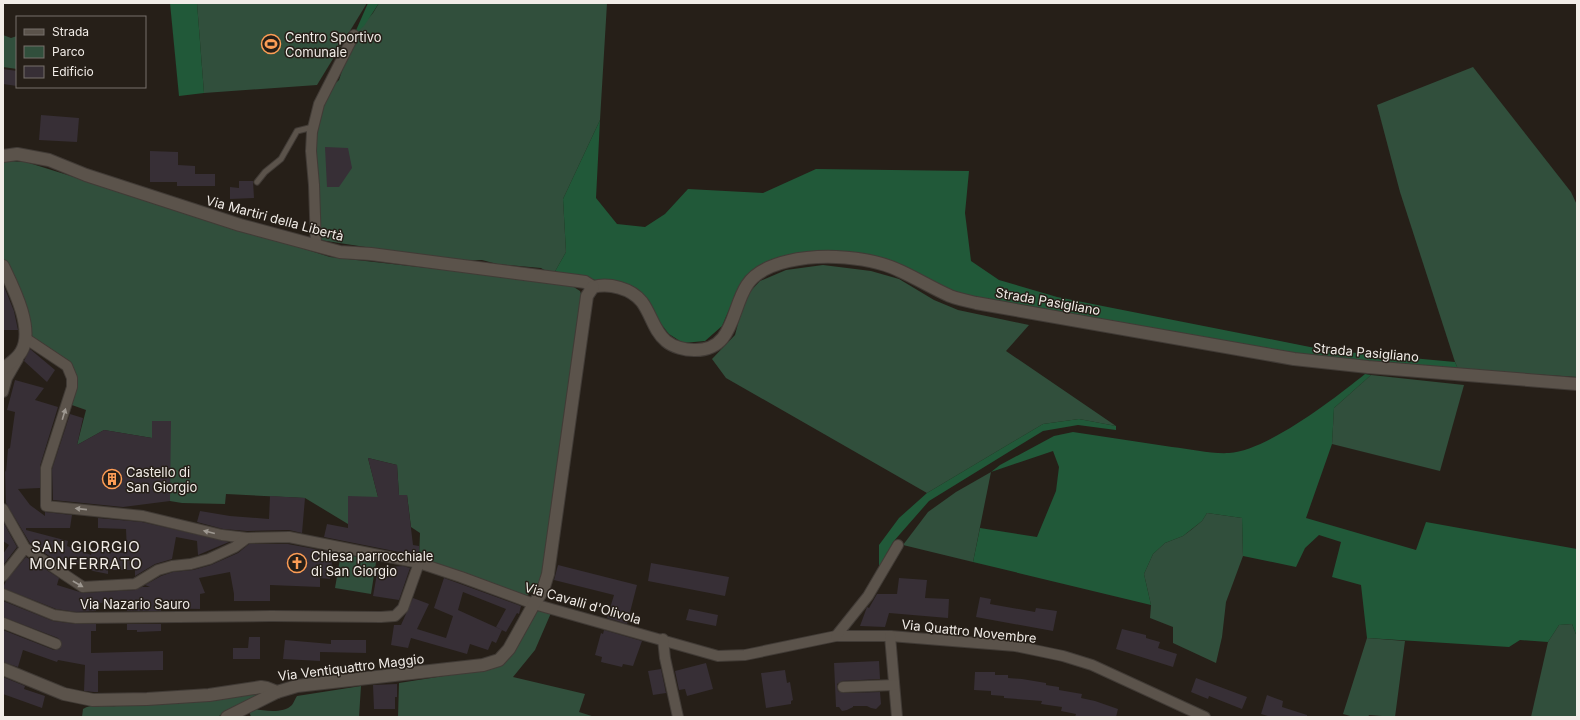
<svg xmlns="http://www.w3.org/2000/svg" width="1580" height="720" font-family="Inter,sans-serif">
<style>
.green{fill:#314f3c}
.forest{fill:#215939}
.building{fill:#372f36}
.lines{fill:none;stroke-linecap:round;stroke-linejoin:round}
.lane-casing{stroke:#413b36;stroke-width:7}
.street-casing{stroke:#413b36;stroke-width:12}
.secondary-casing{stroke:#413b36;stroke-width:14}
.lane{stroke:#5b534b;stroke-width:5}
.street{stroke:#5b534b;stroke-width:10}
.secondary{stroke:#5b534b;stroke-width:12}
.oneway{fill:#9e9891}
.labels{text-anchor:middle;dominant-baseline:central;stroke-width:3;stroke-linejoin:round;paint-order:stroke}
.poi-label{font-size:13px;fill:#f1ece7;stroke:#261f18;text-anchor:start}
.street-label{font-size:13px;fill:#f1ece7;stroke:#261f18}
.quarter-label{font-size:15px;letter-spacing:1px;fill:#f1ece7;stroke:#261f18}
</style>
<rect width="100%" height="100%" fill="#261f18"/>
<!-- green -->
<g class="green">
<polygon points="197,3 367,3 317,85 204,93"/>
<polygon points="379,3 607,3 600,120 563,199 566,252 553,275 541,268 497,264 482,260 456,261 320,240 311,151 328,90 339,80 354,35 373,13"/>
<polygon points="3,35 11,38 17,36 17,69 3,67"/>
<polygon points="1473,67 1571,192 1577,205 1577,377 1458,369 1455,362 1400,192 1377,105"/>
<polygon points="8,161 26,162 330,257 569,284 580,291 583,299 544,574 539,586 525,597 419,558 420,533 411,527 407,495 399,495 397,465 368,458 378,497 348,524 305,498 226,494 225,504 182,503 170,501 170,421 152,421 152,438 104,430 77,445 86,410 69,404 73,369 28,336 19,295 3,258 3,162"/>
<polygon points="823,265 871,271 899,279 934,300 958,310 1029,325 1006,351 1116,426 1079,419 1043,424 927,493 726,378 712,359 735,335 745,297 760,281 786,270"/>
<polygon points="1371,375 1464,385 1440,471 1332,444 1334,408"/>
<polygon points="991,472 973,562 903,545 928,512 956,492"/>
<polygon points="1207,513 1242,518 1243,556 1226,602 1222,637 1216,663 1173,643 1173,627 1150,618 1151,605 1144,574 1153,554 1165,543 1183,536 1191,530 1202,521"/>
<polygon points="341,553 376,562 371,594 335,588"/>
<path d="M539 608 551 613 535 650 513 677 585 694 579 712 595 717H398L399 683 495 668C516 652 527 630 539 608Z"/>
<polygon points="1572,624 1577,637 1577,717 1531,717 1548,642 1559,625"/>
<polygon points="1367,638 1405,641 1395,717 1369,715 1368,717 1354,717 1343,714"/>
<path d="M361 686 359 717H251L248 708C260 710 282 715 292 705 294 702 295 699 297 696Z"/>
<path d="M262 693 217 717H82L83 709C92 703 105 707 116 706 165 702 213 698 262 693Z"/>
</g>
<!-- forest -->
<g class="forest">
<polygon points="170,3 197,3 204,93 179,96"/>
<polygon points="368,3 379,3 364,26 354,35"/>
<polygon points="600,120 596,198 617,224 645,227 665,214 688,189 763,193 816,169 969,171 965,213 971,261 999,280 1057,297 1325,350 1455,362 1458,369 1370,362 1295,353 978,299 844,253 760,267 737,291 722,326 705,341 683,343 669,334 657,319 641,292 624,285 577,277 553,275 566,252 563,199"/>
<path d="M1365 374 1371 375 1334 408 1332 444 1306 518 1416 550 1426 522 1577 549V637L1572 624 1559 625 1548 642 1520 640 1509 647 1367 638 1361 585 1332 577 1341 542 1319 535 1305 548 1296 567 1243 556 1242 518 1207 513 1202 521 1183 536 1165 543 1153 554 1144 574 1151 605 973 562 980 528 1037 537 1056 491 1059 467 1053 451 991 472 1000 465 1054 436 1073 432C1106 437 1139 442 1172 447 1191 449 1211 454 1229 453 1268 450 1334 399 1365 374Z"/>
<polygon points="1079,419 1116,426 1116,430 1078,425 1043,431 929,501 893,542 879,567 879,545 899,518 927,493 1043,424"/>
</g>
<!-- building -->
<g class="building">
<polygon points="3,69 17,71 17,86 3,84"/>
<polygon points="41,115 79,118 77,142 39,140"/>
<polygon points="325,147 348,148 352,168 339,187 327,187"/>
<polygon points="150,151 178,152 178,165 195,166 195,174 215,174 215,186 177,186 177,182 150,182"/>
<polygon points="239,181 253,181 254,198 230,199 230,187 239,188"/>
<polygon points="3,284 14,311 18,330 3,330"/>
<polygon points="30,349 55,370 47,382 24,361"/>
<polygon points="15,380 44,388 35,400 58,407 40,466 40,488 18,489 30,505 45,516 45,512 72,515 70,528 26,528 26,530 68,541 67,546 91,555 93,548 110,552 127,553 126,529 98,528 98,518 142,522 229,542 198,555 197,541 176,537 172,559 155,564 135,576 135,570 108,570 108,574 93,571 64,558 61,564 30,543 6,503 5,470 6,472 8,449 10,448 15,412 7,410"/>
<polygon points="70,414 83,418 77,445 104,430 152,438 152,421 171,421 170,501 123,507 53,500 52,469"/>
<polygon points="368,458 397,465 399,495 407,495 413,545 419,546 419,556 324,537 327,524 348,528 348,496 378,497"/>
<polygon points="270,496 305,498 302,533 289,530 247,531 223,529 197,522 200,511 230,516 269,519"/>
<polygon points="3,522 17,547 4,564 3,563 3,554 9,545 3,541"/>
<polygon points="249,544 288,544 331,552 332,565 330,579 320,578 320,587 270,585 270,601 234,601 234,594 230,572 199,578 205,593 200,594 200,609 161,608 161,611 127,611 126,602 96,603 96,611 76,612 56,609 3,588 6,581 26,557 59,578 57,585 83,593 135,590 142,587 150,587 145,585 161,576 173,572 193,570 211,565 238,553"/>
<polygon points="651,563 729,577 725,596 648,581"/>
<polygon points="558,565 637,585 627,624 607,618 614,595 554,580"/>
<polygon points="403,566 410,568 399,600 373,596 378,568"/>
<polygon points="444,578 521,606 519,614 517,613 506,632 496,627 506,609 463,592 458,610 502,630 496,643 492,641 488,650 470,644 467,654 411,638 408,648 391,645 394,625 401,625 413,598 429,604 417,629 446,638 453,616 434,608"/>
<polygon points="899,578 927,580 925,598 949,599 948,618 889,613 885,627 860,626 867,607 869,608 877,594 897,594"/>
<polygon points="980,597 991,599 990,604 1035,612 1036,608 1057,611 1053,631 976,617"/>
<polygon points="3,601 53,621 76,624 96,624 96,631 91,631 91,653 163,651 163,670 98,671 98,692 94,692 84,691 85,665 58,660 57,662 23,650 18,667 3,662 3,630 54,650 60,649 62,643 58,638 3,617"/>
<polygon points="689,609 718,615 716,626 686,620"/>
<polygon points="127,624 161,624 161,631 137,632 137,630 127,630"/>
<polygon points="1122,629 1146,635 1146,638 1160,642 1158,648 1177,654 1173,667 1116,649"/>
<polygon points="604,630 642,641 633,666 623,664 622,667 601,662 602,657 595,655 601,633 603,634"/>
<polygon points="249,637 260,637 260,659 233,659 233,648 248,648"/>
<polygon points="285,640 331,644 331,640 366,640 366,653 320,652 320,661 283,659"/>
<polygon points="879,661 880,679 842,681 837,684 837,687 838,691 843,693 880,692 881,704 876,709 871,708 867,706 853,706 853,707 847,710 842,711 839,707 836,707 834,663"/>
<polygon points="706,663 713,689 687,696 685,689 679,690 675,671"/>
<polygon points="661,669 666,693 653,695 648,671"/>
<polygon points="785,670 787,683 790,682 793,700 791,701 791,704 766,708 761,673"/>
<polygon points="975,672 995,672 995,675 1008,675 1008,678 1022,679 1046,683 1046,685 1059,687 1059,690 1082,694 1081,698 1095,701 1118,709 1116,717 1075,717 1076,714 1061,711 1062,707 1041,704 1042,701 1004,698 1004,696 991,695 991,691 974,690"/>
<polygon points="3,677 25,686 24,689 45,696 42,708 3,694"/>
<polygon points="1196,678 1247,697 1242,709 1209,696 1208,699 1191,692"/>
<polygon points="397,684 397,697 395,697 395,709 374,709 373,685"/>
<polygon points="1267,695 1283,701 1282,707 1307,715 1307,717 1271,717 1261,714"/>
</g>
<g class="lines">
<defs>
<polyline id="lane" points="257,182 265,172 281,159 297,131 313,127"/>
<g id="street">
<polyline points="316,246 314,185 311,151 312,132 319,104 354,35"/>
<polyline points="25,338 67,366 72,378 72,387 46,468 46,506 143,516 222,535 247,538 289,537 419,563 461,577 534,604 718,656 745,655 836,636 890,636 1015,646 1063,656 1092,665 1205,717"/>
<polyline points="3,392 7,378 18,359"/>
<polyline points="3,509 25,548 83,587 135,584 158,570 172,566 191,564 209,559 235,547 247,538"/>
<polyline points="3,576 25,548"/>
<polyline points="3,594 54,615 76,618 271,616 381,617 395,616 403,608 419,563"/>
<polyline points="3,623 56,644"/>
<polyline points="836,636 868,596 898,545"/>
<polyline points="890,636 897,717"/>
<polyline points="663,639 665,658 678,717"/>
<polyline points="843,687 894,685"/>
</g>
<g id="secondary">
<polyline points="3,156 17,154 49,160 86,175 240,225 340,252 371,254 578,281 585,282 593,287"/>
<path d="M3 266C13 287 35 330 21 352 17 359 9 364 3 369"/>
<path d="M593 287C609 283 631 288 642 302 651 314 654 331 666 341 673 347 685 350 694 350 734 351 731 309 747 285 763 260 810 256 836 257 857 258 879 261 898 270 916 278 932 288 950 296 958 299 967 301 976 303L1294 359 1368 367 1577 384"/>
<polyline points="3,669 64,694 93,700 147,699 209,695 261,687 267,688 277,692 297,686 483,665 499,660 509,649 534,604 543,590 548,574 587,296 593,287"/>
<polyline points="227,717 277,692"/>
</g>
</defs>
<!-- lane casing -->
<use href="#lane" class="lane-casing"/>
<!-- street casing -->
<use href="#street" class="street-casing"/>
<!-- secondary casing -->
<use href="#secondary" class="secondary-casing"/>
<!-- lane -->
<use href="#lane" class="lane"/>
<!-- street -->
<use href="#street" class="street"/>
<!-- secondary -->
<use href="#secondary" class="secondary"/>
</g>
<!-- one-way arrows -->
<defs><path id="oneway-solid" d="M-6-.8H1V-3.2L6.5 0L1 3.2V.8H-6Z"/></defs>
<g class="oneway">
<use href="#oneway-solid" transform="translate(64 414) rotate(-73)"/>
<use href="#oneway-solid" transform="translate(81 509) rotate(-174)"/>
<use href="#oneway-solid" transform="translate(209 532) rotate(-166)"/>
<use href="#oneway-solid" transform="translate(78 584) rotate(30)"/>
</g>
<!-- icons -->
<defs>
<symbol id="stadium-ring" viewBox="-11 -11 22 22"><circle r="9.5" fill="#261f18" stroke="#fd9d55" stroke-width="1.5"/><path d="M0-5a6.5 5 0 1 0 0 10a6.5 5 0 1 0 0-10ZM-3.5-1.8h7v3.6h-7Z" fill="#fd9d55"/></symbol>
<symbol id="building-ring" viewBox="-11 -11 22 22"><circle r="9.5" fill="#261f18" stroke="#fd9d55" stroke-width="1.5"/><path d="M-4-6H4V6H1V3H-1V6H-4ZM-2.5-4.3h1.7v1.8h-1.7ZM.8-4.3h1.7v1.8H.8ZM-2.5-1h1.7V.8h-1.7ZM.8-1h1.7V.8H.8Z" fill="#fd9d55"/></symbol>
<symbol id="church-ring" viewBox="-11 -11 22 22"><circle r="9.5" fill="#261f18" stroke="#fd9d55" stroke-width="1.5"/><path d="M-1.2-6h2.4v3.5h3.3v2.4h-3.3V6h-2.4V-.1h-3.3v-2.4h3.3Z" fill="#fd9d55"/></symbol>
</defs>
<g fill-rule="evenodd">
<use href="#stadium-ring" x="260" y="33" width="22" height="22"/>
<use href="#building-ring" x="101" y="468" width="22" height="22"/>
<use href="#church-ring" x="286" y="552" width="22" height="22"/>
</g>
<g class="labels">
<!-- poi labels -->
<g class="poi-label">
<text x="285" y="37">Centro Sportivo<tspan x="285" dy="15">Comunale</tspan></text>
<text x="126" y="472">Castello di<tspan x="126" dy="15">San Giorgio</tspan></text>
<text x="311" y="556">Chiesa parrocchiale<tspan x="311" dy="15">di San Giorgio</tspan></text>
</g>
<!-- street labels -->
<g class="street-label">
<text transform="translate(275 218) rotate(15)">Via Martiri della Libertà</text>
<text transform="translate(1048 301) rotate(10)">Strada Pasigliano</text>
<text transform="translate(1366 352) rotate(5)">Strada Pasigliano</text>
<text transform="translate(583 603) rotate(16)">Via Cavalli d'Olivola</text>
<text x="135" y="604">Via Nazario Sauro</text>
<text transform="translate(969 631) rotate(6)">Via Quattro Novembre</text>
<text transform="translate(351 667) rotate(-7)">Via Ventiquattro Maggio</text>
</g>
<!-- quarter labels -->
<g class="quarter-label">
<text x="86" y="546">SAN GIORGIO<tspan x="86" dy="17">MONFERRATO</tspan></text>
</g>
</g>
<!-- border -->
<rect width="1580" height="720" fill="none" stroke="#f1ece7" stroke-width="8"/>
<!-- legend -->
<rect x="16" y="16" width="130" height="72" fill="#261f18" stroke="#77716b"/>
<rect x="24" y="29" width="20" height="6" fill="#5b534b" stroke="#77716b"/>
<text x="52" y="36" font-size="12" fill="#f1ece7">Strada</text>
<rect x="24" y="46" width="20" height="12" fill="#314f3c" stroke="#77716b"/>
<text x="52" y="56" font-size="12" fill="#f1ece7">Parco</text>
<rect x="24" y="66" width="20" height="12" fill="#372f36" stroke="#77716b"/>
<text x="52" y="76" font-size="12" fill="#f1ece7">Edificio</text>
</svg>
